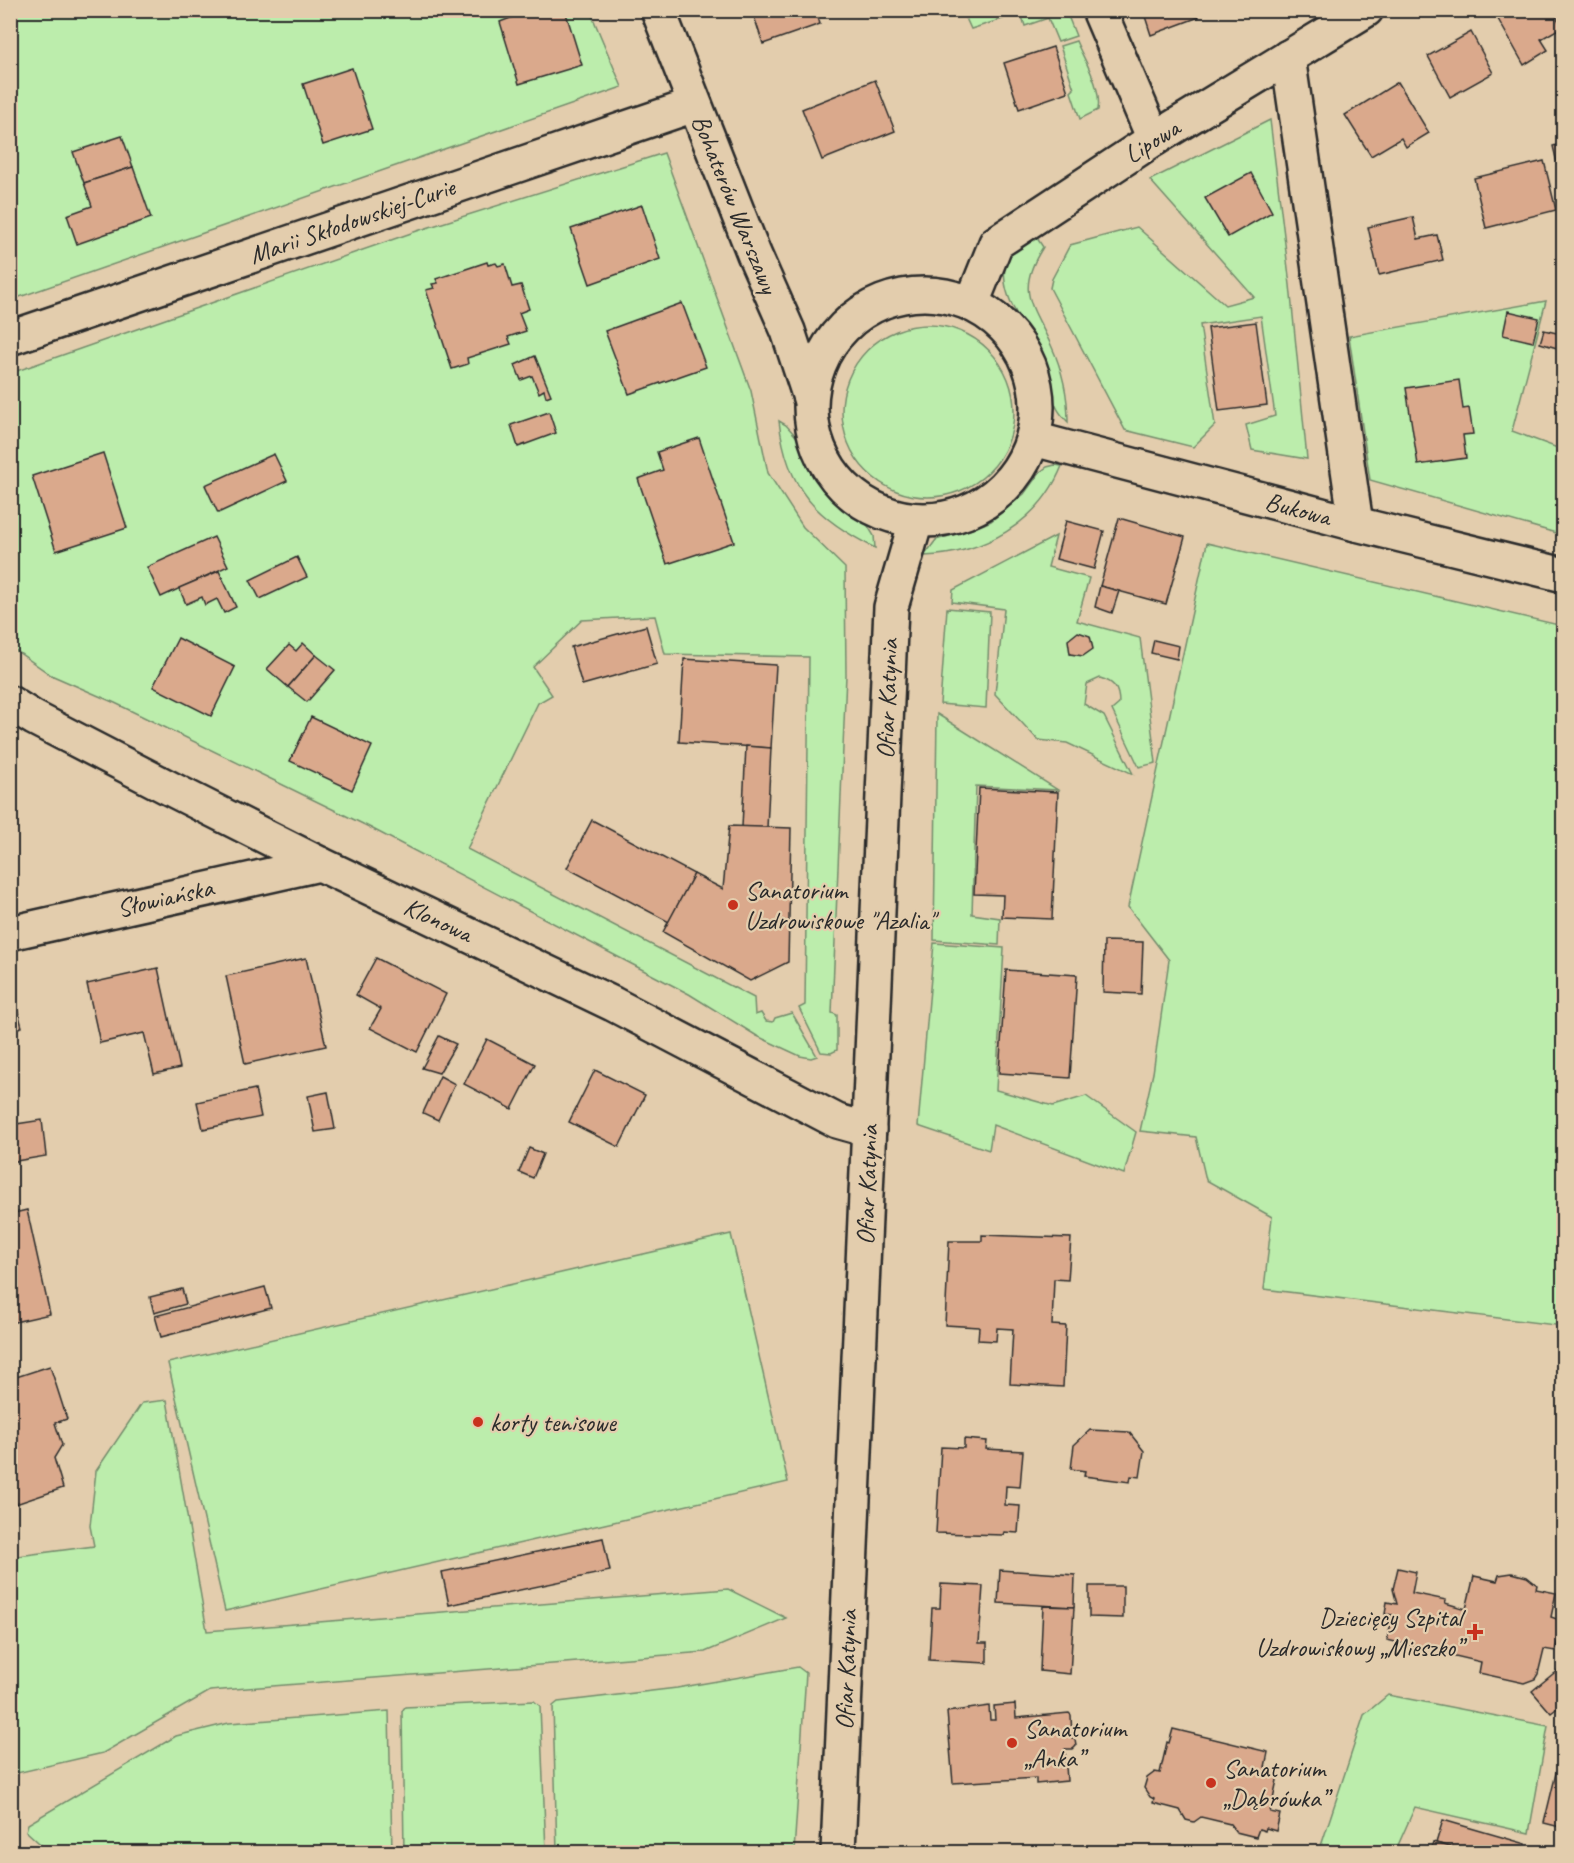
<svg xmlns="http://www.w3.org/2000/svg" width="1574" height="1863" font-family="Caveat,sans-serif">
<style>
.green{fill:#bcedac;stroke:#748c6c;stroke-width:1.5}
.building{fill:#daa98c;stroke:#2b2b2b;stroke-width:1.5}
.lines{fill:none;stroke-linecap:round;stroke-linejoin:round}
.minor-casing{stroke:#2b2b2b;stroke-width:38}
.minor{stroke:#e3cdad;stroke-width:33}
.poi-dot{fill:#c8321e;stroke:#e3cdad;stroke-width:2}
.labels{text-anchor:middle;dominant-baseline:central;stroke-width:4.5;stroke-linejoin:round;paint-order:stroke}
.street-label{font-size:26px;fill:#2b2b2b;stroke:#e3cdad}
.poi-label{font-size:26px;fill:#2b2b2b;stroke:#e3cdad;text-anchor:start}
</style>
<rect width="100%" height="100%" fill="#e3cdad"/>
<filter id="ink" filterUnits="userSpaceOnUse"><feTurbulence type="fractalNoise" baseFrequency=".0167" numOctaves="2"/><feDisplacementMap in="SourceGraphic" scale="12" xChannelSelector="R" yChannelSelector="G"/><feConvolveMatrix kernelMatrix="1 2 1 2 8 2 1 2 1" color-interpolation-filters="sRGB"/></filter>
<g filter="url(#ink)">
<!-- green -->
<g class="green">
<polygon points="980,10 1066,11 1076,36 1058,42 1048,18 1025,26 1021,13 971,29 965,16"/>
<polygon points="10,11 590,11 622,87 11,300"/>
<path d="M1076 41C1085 62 1102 87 1098 110L1080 119 1071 92 1074 89 1060 46Z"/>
<polygon points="1270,120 1290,285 1307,459 1252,450 1246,425 1275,416 1261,316 1200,325 1215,425 1193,447 1125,430 1050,288 1052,279 1070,245 1137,227 1225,305 1254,297 1150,180"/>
<polygon points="664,153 751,391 768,473 803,527 845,568 846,675 832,1013 837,1015 837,1050 831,1053 821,1052 799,1008 805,1005 809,657 665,654 655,616 582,620 533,667 552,695 538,703 467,849 754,998 755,1015 761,1013 766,1021 773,1022 775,1018 792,1013 817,1056 811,1058 800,1056 757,1036 689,994 367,826 115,703 51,675 11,647 11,373 417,231"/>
<path d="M1031 229 1043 247C1015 291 1032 304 1051 345 1062 369 1068 395 1068 422 1047 402 1056 390 1046 367 1033 335 989 290 1010 253 1015 245 1025 236 1031 229Z"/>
<polygon points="1546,301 1512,431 1563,450 1563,535 1370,480 1349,336"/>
<circle cx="928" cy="411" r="86"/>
<path d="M779 421 786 425 802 443 810 466 836 502 868 526 874 536 875 548C815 518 787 489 779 421Z"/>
<path d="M1055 465 1062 466C1039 523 983 554 924 556L936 540 972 529 991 521 1024 494 1040 472 1047 467Z"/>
<path d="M1056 536 1048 567 1089 578 1077 621 1140 638 1156 763 1139 767 1112 710 1119 704C1119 688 1114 682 1100 678L1087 684 1084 704 1104 716 1133 774 1067 743 1038 740 995 694 1004 609 952 602 953 590Z"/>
<polygon points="1207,543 1563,626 1563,1326 1264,1289 1272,1217 1206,1180 1196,1137 1140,1131 1153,1073 1169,960 1128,907"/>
<polygon points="947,608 990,612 986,708 940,704"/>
<polygon points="937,714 1058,790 976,786 972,914 1000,918 999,945 934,940"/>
<polygon points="934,943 1004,948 996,1090 1053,1106 1086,1096 1136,1132 1124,1174 993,1125 989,1150 918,1126"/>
<polygon points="731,1234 788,1482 225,1611 168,1363"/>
<polygon points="167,1400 207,1631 728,1589 786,1618 705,1652 210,1691 103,1753 17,1773 10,1761 11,1559 18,1556 94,1546 90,1526 96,1471 142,1403"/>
<polygon points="798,1667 806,1673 794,1852 557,1852 553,1706 558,1702 677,1688"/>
<polygon points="1388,1695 1548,1726 1529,1833 1415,1807 1395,1852 1319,1852 1364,1715"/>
<polygon points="534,1701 540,1706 546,1852 404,1852 402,1711 405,1707"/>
<polygon points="389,1711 392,1852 49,1852 26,1831 28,1824 176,1736 229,1723"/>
</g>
<!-- building -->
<g class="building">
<polygon points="517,10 565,10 582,65 519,84 500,22 513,17 511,12"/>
<polygon points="752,10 816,10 820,24 763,44"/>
<polygon points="1143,10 1196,10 1199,17 1151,35"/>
<polygon points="1496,10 1553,10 1562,27 1541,39 1548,50 1524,65 1494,12"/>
<polygon points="1471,32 1493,73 1450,97 1428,56"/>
<polygon points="1053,47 1068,92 1019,109 1004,63"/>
<polygon points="352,68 372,129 323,145 303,84"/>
<polygon points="875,80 895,131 822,160 802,109"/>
<polygon points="1398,82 1429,133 1406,147 1401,138 1371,156 1345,115"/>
<polygon points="122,136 133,167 84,183 73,152"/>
<polygon points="1564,143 1564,170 1559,171 1553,146"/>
<polygon points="1544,161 1556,210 1486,228 1474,178"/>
<polygon points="133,167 151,218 77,244 67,215 92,206 84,183"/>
<polygon points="1251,173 1272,212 1228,237 1205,198"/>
<polygon points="642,205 660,259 590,284 571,229"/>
<polygon points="1413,217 1418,239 1437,235 1443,260 1379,275 1368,227"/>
<polygon points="487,262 488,265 496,263 498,266 505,264 512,287 521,285 529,309 519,313 526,331 508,337 511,344 467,358 468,364 452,369 426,290 434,288 432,284 438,283 436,279"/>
<polygon points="682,303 706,367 629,394 605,331"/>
<polygon points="1508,311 1539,318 1533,342 1503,335"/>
<polygon points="1256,322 1267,405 1219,411 1208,328"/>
<polygon points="1544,330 1561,334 1557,348 1540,343"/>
<polygon points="535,356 551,395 546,397 544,390 539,393 532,376 521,380 515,365"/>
<polygon points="1459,380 1463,409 1469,408 1473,434 1463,435 1466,458 1418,465 1406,388"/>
<polygon points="549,412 556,433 518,447 511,425"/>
<polygon points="699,438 734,542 667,564 638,479 663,470 657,452"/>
<polygon points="103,453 127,528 56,551 32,476"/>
<polygon points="274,454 287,481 218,513 205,485"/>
<polygon points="1119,518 1185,537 1166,604 1100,586"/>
<polygon points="1066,521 1104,531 1094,569 1056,559"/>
<polygon points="214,537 228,566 161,597 147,567"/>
<polygon points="297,557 307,577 260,599 250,580"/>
<polygon points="219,571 236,607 224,613 217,599 205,605 202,597 186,604 179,588"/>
<polygon points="1100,586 1119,591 1112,613 1095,607"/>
<polygon points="646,626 657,664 582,685 571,647"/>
<polygon points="1078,632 1090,636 1093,649 1083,656 1070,654 1068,640"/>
<polygon points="178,638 235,667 211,716 153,687"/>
<polygon points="1154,640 1179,646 1177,659 1151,653"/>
<polygon points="303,643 316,655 288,687 267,669 289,645 296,651"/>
<polygon points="316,655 335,670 307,702 288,687"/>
<polygon points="684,659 776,665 771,748 679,742"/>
<polygon points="311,717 372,746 352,790 290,761"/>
<polygon points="746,746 771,748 767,828 742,827"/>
<polygon points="979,788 1058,792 1052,919 1002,917 1003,895 974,894"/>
<polygon points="592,820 694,874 669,922 567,868"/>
<polygon points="729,826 791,828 788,962 750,981 663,932 694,874 723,889"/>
<polygon points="1104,941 1143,942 1141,994 1103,992"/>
<polygon points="306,958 326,1046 245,1064 226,976"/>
<polygon points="376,958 446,994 417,1052 370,1028 381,1009 356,995"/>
<polygon points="158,968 180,1068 154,1074 144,1033 100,1043 87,984"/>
<polygon points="1006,970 1077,975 1070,1078 999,1073"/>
<polygon points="16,1004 22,1027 10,1030 10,1006"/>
<polygon points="439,1036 456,1044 439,1073 422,1068"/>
<polygon points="487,1039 535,1064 512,1109 464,1084"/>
<polygon points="595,1070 645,1095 619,1147 569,1122"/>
<polygon points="440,1076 455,1084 438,1120 423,1113"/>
<polygon points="255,1089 261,1117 203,1129 197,1102"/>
<polygon points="328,1092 335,1129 315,1132 308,1096"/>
<polygon points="42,1120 46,1156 10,1162 10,1125"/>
<polygon points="529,1148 543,1154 533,1178 519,1172"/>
<polygon points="27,1210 50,1314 10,1323 10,1214"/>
<polygon points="982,1235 1071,1238 1068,1280 1054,1279 1052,1325 1066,1326 1063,1387 1010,1384 1013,1329 997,1328 996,1341 978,1340 979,1327 945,1325 949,1241 982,1241"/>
<polygon points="265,1287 271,1308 161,1337 155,1316"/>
<polygon points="182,1289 186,1304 154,1313 150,1297"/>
<polygon points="50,1366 67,1419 55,1423 62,1445 54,1458 63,1488 10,1506 10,1379"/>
<polygon points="1090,1430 1129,1432 1144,1451 1140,1477 1131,1476 1130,1482 1084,1476 1085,1471 1071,1469 1074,1445"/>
<polygon points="964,1439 987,1441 986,1449 1023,1451 1020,1487 1006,1486 1005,1505 1020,1506 1018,1533 1004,1532 1003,1535 936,1533 941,1447 964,1448"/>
<polygon points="603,1538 610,1571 449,1605 442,1572"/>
<polygon points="1398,1568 1416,1572 1412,1593 1446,1600 1445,1603 1466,1609 1474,1576 1497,1581 1499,1575 1512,1573 1527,1577 1537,1585 1536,1589 1556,1593 1551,1617 1560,1620 1562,1624 1555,1651 1544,1649 1538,1674 1535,1679 1524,1683 1479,1673 1481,1662 1387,1640 1393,1615 1385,1614 1387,1602 1397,1604 1393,1589"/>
<polygon points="1000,1570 1075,1575 1074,1607 998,1603"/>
<polygon points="941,1584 983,1586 979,1643 987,1643 987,1663 929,1660 932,1608 940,1608"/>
<polygon points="1089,1586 1123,1586 1123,1618 1089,1617"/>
<polygon points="1043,1606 1074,1607 1070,1674 1040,1671"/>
<polygon points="1564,1665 1564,1703 1551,1713 1532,1691"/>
<polygon points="1015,1704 1016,1718 1069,1713 1071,1715 1072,1739 1075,1740 1076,1746 1073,1749 1065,1749 1067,1781 1036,1784 1036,1778 953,1783 947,1712 989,1706 990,1720 995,1720 994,1706"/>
<polygon points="1173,1729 1268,1752 1265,1767 1279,1771 1270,1812 1280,1814 1276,1831 1266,1828 1265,1831 1259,1829 1256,1837 1236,1832 1230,1824 1201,1817 1194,1822 1186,1820 1180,1810 1153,1803 1154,1799 1150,1797 1144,1788 1147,1778 1155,1772 1160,1773 1167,1742 1169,1743"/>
<polygon points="1564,1756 1564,1828 1544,1823 1558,1765 1561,1766"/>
<polygon points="1443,1820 1526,1844 1524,1852 1468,1852 1436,1843"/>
<polygon points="1433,1842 1436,1843 1468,1852 1430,1852"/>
</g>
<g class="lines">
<defs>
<g id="minor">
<polyline points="658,10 754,254 788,331 810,398"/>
<polyline points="1099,10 1154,139"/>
<polyline points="1288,57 1356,524"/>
<circle cx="924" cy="407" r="113"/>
<polyline points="972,303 996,243 1154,139 1366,10"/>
<polyline points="10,338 694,105"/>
<polyline points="1034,439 1356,524 1564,575"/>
<polyline points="10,703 34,718 177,792 320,864 613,1004 837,1121 869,1130"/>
<polyline points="10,933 320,864"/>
<polyline points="838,1852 891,607 916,521"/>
</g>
</defs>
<!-- minor casing -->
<use href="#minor" class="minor-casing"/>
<!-- minor -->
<use href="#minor" class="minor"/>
</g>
</g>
<!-- markers -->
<g class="poi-dot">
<circle cx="733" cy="905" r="6"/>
<circle cx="478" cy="1422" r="6"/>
<path d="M1472 1623h6v6h6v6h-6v6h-6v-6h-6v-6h6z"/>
<circle cx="1012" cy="1743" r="6"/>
<circle cx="1211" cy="1783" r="6"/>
</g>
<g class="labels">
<!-- street labels -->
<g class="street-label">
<text transform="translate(1152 141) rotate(-32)">Lipowa</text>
<text transform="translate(735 204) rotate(68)">Bohaterów Warszawy</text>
<text transform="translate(352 221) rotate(-19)">Marii Skłodowskiej-Curie</text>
<text transform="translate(1298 509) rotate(15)">Bukowa</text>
<text transform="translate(887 699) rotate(-88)">Ofiar Katynia</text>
<text transform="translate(165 898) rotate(-13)">Słowiańska</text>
<text transform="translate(438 920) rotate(25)">Klonowa</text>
<text transform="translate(867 1185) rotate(-88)">Ofiar Katynia</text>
<text transform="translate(846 1670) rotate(-88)">Ofiar Katynia</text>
</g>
<!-- poi labels -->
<g class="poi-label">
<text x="745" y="890">Sanatorium<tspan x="745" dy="30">Uzdrowiskowe "Azalia"</tspan></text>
<text x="490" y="1422">korty tenisowe</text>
<text x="1462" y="1617" text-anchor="end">Dziecięcy Szpital<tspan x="1462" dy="30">Uzdrowiskowy „Mieszko”</tspan></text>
<text x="1024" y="1728">Sanatorium<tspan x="1024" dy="30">„Anka”</tspan></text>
<text x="1223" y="1768">Sanatorium<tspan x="1223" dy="30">„Dąbrówka”</tspan></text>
</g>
</g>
<!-- margin -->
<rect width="1574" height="1863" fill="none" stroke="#e3cdad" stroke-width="36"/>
<rect x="18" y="18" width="1538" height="1827" fill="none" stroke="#2b2b2b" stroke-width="2" filter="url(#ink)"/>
</svg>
